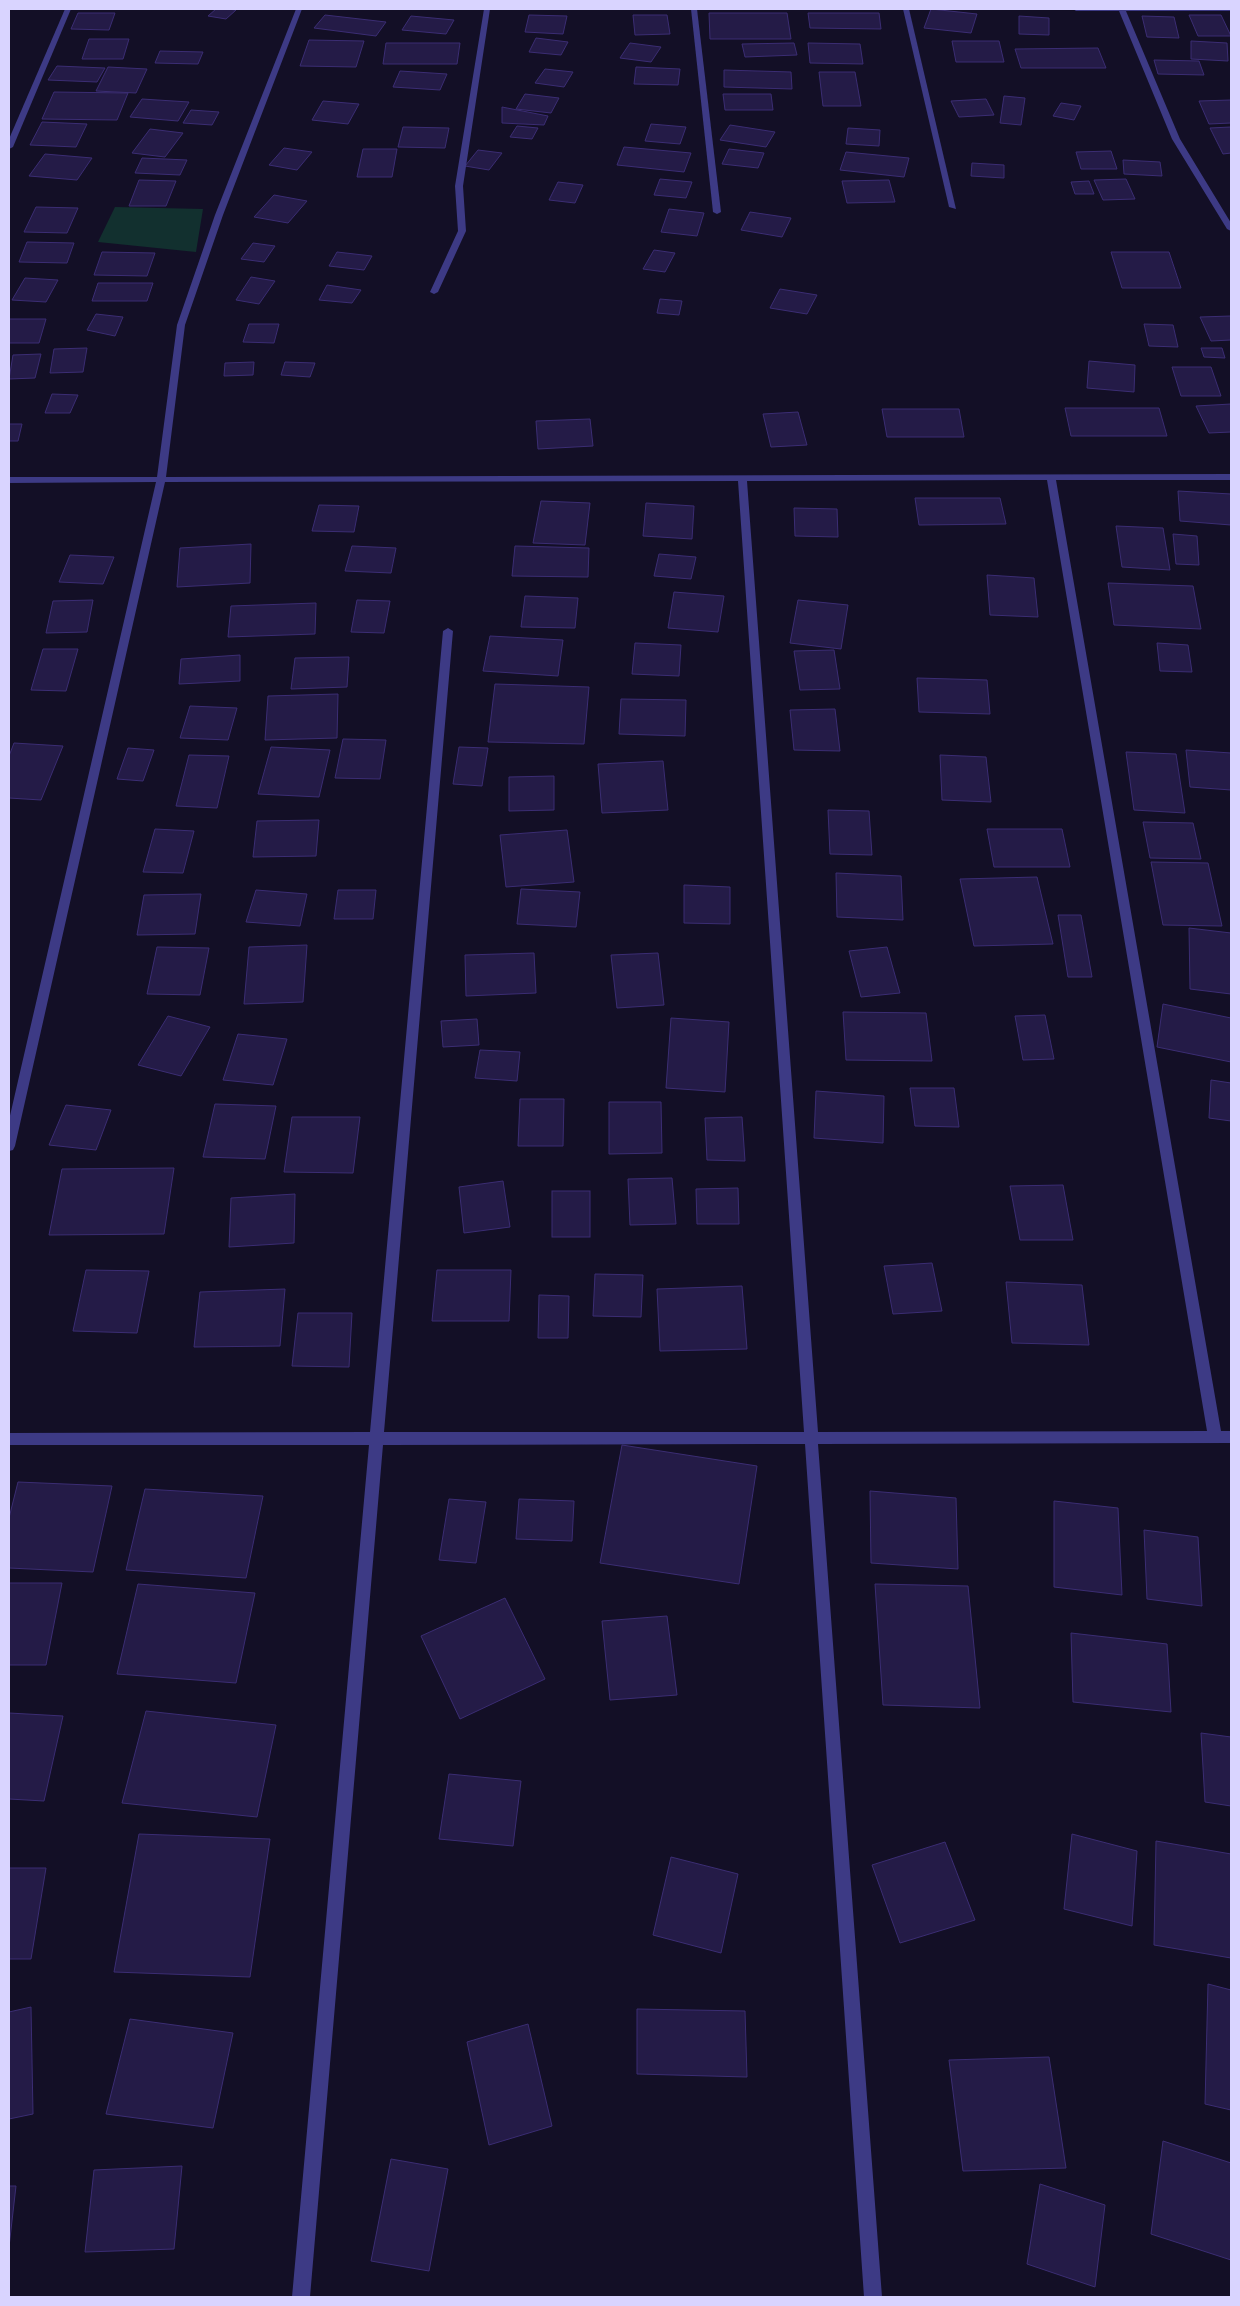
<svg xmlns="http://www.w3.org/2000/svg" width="1240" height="2306" font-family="'Space Grotesk',sans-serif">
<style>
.green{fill:#12302f}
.building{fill:#241b47;stroke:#3b2d73}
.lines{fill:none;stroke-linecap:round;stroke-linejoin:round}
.street{fill:#3d3a85;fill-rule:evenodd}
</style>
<rect width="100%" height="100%" fill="#130f26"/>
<!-- green -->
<polygon class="green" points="115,207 203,209 196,252 98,242"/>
<!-- building -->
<g class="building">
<polygon points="216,9 227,9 236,10 226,19 208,16"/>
<polygon points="931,9 977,14 971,33 924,28"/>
<polygon points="78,13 115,13 109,30 71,29"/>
<polygon points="709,13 787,13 791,39 710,39"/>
<polygon points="808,13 879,13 881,29 810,28"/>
<polygon points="325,15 386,22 376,36 314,28"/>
<polygon points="529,15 567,16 563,34 525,32"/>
<polygon points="633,15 667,15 670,34 635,35"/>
<polygon points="1189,15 1221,15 1231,36 1198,36"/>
<polygon points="411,16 454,20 446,34 402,30"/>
<polygon points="1019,16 1049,18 1049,35 1019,34"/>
<polygon points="1142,16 1174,17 1179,38 1147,37"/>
<polygon points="536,38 568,42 561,55 529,52"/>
<polygon points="89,39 129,39 123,59 82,59"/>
<polygon points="309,40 364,41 356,67 300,66"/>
<polygon points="952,41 999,41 1004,62 956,62"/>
<polygon points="1191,41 1227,43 1228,61 1191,59"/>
<polygon points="386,43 460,43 457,64 383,64"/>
<polygon points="630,43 661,47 651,62 620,58"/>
<polygon points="794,43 797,55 745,57 742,44"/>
<polygon points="808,43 860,44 863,64 810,63"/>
<polygon points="1098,48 1106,68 1021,68 1015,49"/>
<polygon points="160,51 203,52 198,64 155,63"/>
<polygon points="1154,60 1199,61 1204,75 1158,74"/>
<polygon points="57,66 105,68 97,82 48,80"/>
<polygon points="108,67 147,69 136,93 96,91"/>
<polygon points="636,67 680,69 678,85 634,84"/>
<polygon points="545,69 573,72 564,87 535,83"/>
<polygon points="724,70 791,72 792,89 724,87"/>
<polygon points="400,71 447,74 440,90 393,87"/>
<polygon points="819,72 855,72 861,106 823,106"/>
<polygon points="54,92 128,93 117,120 42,119"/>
<polygon points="525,94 559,98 551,113 516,109"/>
<polygon points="723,94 771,94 773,110 725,110"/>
<polygon points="1004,96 1025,98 1021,125 1000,123"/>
<polygon points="142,99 189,102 178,121 130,117"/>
<polygon points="986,99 994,115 959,117 951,101"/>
<polygon points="1231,100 1231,123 1209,124 1199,101"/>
<polygon points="323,101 359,104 348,124 312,120"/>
<polygon points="1061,103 1081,106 1074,120 1053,116"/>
<polygon points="502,107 548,116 544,125 502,123"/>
<polygon points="191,110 219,112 212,125 183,123"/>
<polygon points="42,122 87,124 76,147 30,145"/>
<polygon points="651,124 686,127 680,144 645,141"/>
<polygon points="730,125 775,132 766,147 720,140"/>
<polygon points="517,126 538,128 532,139 510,137"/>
<polygon points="403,127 449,128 445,148 398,147"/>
<polygon points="1231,127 1231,153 1223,154 1210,128"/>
<polygon points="848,128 880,130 879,146 846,144"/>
<polygon points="150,129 183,133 165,157 132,153"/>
<polygon points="624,147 691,153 684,172 617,165"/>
<polygon points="284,148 312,152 297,170 269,165"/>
<polygon points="363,149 397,149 392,177 357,177"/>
<polygon points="729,149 764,153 758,168 722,164"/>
<polygon points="478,150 502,153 489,170 465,166"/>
<polygon points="1111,151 1117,169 1081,169 1076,152"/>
<polygon points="846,152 909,158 904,177 840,170"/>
<polygon points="45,154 92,158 77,180 29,176"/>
<polygon points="142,158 187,160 180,175 135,173"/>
<polygon points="1123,160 1160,162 1162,176 1124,174"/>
<polygon points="972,163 1004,165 1004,178 971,176"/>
<polygon points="660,179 692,182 686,198 654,195"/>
<polygon points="1126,179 1135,199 1103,200 1094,180"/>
<polygon points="139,180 176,181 166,206 129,206"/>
<polygon points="889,180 895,202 847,203 842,181"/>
<polygon points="1089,181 1094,194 1075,194 1071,182"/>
<polygon points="558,182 583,185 575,203 549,200"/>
<polygon points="274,195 307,201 288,223 254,217"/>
<polygon points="36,207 78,208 67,233 24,232"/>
<polygon points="669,209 704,213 697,236 661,232"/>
<polygon points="750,212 791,218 782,237 741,230"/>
<polygon points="27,242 74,243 67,263 19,262"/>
<polygon points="253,243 275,246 264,262 241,259"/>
<polygon points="654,250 675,253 665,272 643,269"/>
<polygon points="102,252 155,253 147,276 94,275"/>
<polygon points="337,252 372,256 364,270 329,266"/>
<polygon points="1111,252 1169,252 1181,288 1122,288"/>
<polygon points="251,277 275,281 259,304 236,300"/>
<polygon points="25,278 58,280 46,302 12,300"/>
<polygon points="98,283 153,283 147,301 92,301"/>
<polygon points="327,285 361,290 352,303 319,300"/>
<polygon points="780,289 817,295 807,314 770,308"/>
<polygon points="660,299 682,301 679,315 657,313"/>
<polygon points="96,314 123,317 115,336 87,330"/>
<polygon points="1231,316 1231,340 1211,341 1200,317"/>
<polygon points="9,319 46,319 39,343 9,343"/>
<polygon points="249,324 279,324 274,343 243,342"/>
<polygon points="1144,324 1173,325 1178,347 1149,346"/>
<polygon points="87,348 83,372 50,373 54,349"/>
<polygon points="1201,348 1222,348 1225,358 1204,357"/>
<polygon points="41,354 35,378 9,379 13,355"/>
<polygon points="1089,361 1135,365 1134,392 1087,388"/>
<polygon points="254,362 253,375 224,376 225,363"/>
<polygon points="285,362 315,363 310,377 281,375"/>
<polygon points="1172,367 1211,367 1221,396 1181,396"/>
<polygon points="52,394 78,395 70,413 45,413"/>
<polygon points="1231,404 1231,432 1209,433 1196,406"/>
<polygon points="1065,408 1159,408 1167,436 1071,436"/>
<polygon points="882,409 959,409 964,437 887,437"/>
<polygon points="798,412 807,445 771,447 763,414"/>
<polygon points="590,419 593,446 538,449 536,421"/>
<polygon points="9,424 22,424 18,441 9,441"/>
<polygon points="1178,491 1231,494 1231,525 1180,521"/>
<polygon points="915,498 1000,498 1006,524 919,525"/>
<polygon points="541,501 590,503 585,545 533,543"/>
<polygon points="646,503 694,506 692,539 643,536"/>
<polygon points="319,505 359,506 354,532 312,531"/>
<polygon points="794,508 837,509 838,537 795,536"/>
<polygon points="1116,526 1163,528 1170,570 1122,567"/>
<polygon points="1173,534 1197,536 1199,565 1176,564"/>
<polygon points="251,544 250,583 177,587 180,548"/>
<polygon points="352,546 396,548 391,573 345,571"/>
<polygon points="515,546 589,548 588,577 512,576"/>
<polygon points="659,554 696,557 691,579 654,576"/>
<polygon points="70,555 114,557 103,584 59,582"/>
<polygon points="987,575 1034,578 1038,617 990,615"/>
<polygon points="1108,583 1193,586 1201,629 1114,625"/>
<polygon points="674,592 724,596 718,632 668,628"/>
<polygon points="525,596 578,598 575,628 521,627"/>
<polygon points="93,600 87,632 46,633 53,601"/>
<polygon points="357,600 390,601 384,633 351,632"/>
<polygon points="798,600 848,605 841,649 790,643"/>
<polygon points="316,603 315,634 228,637 231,606"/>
<polygon points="490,636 563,640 558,676 483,671"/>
<polygon points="635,643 681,645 679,676 632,674"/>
<polygon points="1157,643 1188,645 1192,672 1160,671"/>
<polygon points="43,649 78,649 66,691 31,690"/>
<polygon points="834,650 840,689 800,690 794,651"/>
<polygon points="240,655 240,681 179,684 181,659"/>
<polygon points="349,657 347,687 291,689 295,658"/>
<polygon points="917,678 987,680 990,714 919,712"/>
<polygon points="495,684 589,687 584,744 488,742"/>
<polygon points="338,694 337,738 265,740 268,696"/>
<polygon points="621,699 686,700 685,736 619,734"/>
<polygon points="190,706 237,708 228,740 180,738"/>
<polygon points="835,709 840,751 794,750 790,710"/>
<polygon points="343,739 386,740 380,779 335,778"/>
<polygon points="14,743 63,746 41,800 9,798 9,756"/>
<polygon points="271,747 330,750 319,797 258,794"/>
<polygon points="459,747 488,748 482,786 453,784"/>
<polygon points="128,748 154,750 143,781 117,779"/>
<polygon points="1186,750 1231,753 1231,790 1190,787"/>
<polygon points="1126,752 1176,754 1185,813 1134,810"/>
<polygon points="189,755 229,756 217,808 176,806"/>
<polygon points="940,755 986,757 991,802 942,800"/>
<polygon points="663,761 668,810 602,813 598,764"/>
<polygon points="554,776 554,810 509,811 509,777"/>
<polygon points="828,810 869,811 872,855 830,854"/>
<polygon points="319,820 316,856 253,857 257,821"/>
<polygon points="1143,822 1193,823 1201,859 1150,858"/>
<polygon points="155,829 194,831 183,873 143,872"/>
<polygon points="987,829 1062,829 1070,867 994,867"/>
<polygon points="567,830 574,882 506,887 500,835"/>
<polygon points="1151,862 1208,863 1222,926 1163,925"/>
<polygon points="836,873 901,876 903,920 837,917"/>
<polygon points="1037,877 1053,944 974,946 960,879"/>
<polygon points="684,885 730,887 730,924 684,923"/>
<polygon points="521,889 580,892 576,927 517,924"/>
<polygon points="256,890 307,894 300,926 246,922"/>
<polygon points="338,890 376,890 373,919 334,919"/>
<polygon points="201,894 195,934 137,935 144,895"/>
<polygon points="1058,915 1081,915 1092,977 1068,977"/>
<polygon points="1189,928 1231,933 1231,994 1190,989"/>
<polygon points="307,945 303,1002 244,1004 249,947"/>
<polygon points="157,947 209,948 200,995 147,994"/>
<polygon points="887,947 900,993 861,997 849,951"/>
<polygon points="534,953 536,993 466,996 465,955"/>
<polygon points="658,953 664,1005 617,1008 611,955"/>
<polygon points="1163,1004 1231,1018 1231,1062 1157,1047"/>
<polygon points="843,1012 926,1013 932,1061 846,1060"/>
<polygon points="1045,1015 1054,1059 1023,1060 1015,1016"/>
<polygon points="168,1016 210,1027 181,1076 138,1065"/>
<polygon points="671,1018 729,1022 725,1092 666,1088"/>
<polygon points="477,1019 479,1045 443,1047 441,1021"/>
<polygon points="238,1034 287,1039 273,1085 223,1080"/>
<polygon points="480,1050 520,1052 517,1081 475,1078"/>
<polygon points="1211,1080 1231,1083 1231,1121 1209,1118"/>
<polygon points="910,1088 954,1088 959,1127 915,1126"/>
<polygon points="816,1091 884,1096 883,1143 814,1138"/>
<polygon points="520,1099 564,1099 563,1146 518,1146"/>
<polygon points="609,1102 661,1102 662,1153 609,1154"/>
<polygon points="215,1104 276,1106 265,1159 203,1157"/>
<polygon points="66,1105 111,1110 96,1150 49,1145"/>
<polygon points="292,1117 360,1117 353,1173 284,1172"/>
<polygon points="742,1117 745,1161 707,1160 705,1118"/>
<polygon points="174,1168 164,1234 49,1235 62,1169"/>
<polygon points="672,1178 676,1224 630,1225 628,1179"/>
<polygon points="503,1181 510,1227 464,1233 459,1187"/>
<polygon points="1063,1185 1073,1240 1020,1240 1010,1186"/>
<polygon points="738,1188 739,1224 697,1224 696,1189"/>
<rect x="552" y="1191" width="38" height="46"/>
<polygon points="295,1194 294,1243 229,1247 231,1198"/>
<polygon points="932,1263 942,1311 893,1314 884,1266"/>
<polygon points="86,1270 149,1271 137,1333 73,1331"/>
<polygon points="437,1270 511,1270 509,1321 432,1321"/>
<polygon points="595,1274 643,1275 641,1317 593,1316"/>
<polygon points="1006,1282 1082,1285 1089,1345 1012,1343"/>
<polygon points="742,1286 747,1349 660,1351 657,1289"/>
<polygon points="285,1289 280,1346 194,1347 200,1292"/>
<polygon points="539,1295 569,1296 568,1338 538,1338"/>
<polygon points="298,1313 352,1313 349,1367 292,1366"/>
<polygon points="622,1445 757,1466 739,1584 600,1563"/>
<polygon points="18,1482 112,1486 93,1572 9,1568 9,1518"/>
<polygon points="145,1489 263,1496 246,1578 126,1570"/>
<polygon points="870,1491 956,1498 958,1569 871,1563"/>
<polygon points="449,1499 486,1502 476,1563 439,1560"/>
<polygon points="519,1499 574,1501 572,1541 516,1539"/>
<polygon points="1054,1501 1118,1508 1122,1595 1054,1587"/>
<polygon points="1144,1530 1198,1537 1202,1606 1147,1599"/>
<polygon points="9,1583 62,1583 46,1665 9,1665"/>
<polygon points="138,1584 255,1593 236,1683 117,1674"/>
<polygon points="875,1584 968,1586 980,1708 883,1705"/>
<polygon points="505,1598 545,1679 460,1719 421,1636"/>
<polygon points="667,1616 677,1695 610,1700 602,1621"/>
<polygon points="1071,1633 1167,1644 1171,1712 1073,1702"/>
<polygon points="146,1711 276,1725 257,1817 122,1803"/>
<polygon points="9,1713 63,1716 44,1801 9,1799"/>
<polygon points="1201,1733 1231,1737 1231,1806 1205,1802"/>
<polygon points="449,1774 521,1781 513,1846 439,1839"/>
<polygon points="139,1834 270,1839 250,1977 114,1972"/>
<polygon points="1072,1834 1137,1851 1132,1926 1064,1909"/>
<polygon points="1156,1841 1231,1854 1231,1958 1154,1945"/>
<polygon points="945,1842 975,1920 900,1943 872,1865"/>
<polygon points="671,1857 738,1874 721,1953 653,1935"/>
<polygon points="9,1868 46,1868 31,1959 9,1959"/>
<polygon points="1208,1984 1231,1990 1231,2110 1205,2104"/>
<polygon points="31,2007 33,2114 9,2119 9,2012"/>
<polygon points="637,2009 745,2011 747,2077 637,2074"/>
<polygon points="130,2019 233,2033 213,2128 106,2114"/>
<polygon points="528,2024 552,2126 489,2145 467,2042"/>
<polygon points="1049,2057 1066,2168 963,2171 949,2060"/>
<polygon points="1163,2141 1231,2163 1231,2260 1151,2234"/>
<polygon points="391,2159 448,2169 429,2271 371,2261"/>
<polygon points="182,2166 174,2249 85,2252 94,2170"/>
<polygon points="1040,2184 1105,2205 1095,2287 1027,2264"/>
<polygon points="9,2186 16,2186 9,2247"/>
</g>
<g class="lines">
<!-- street -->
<g class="street">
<polygon points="65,9 71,9 13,147 9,149 9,139"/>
<path d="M296 9H302L223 215 185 325 166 477 1231 474V480H1056L1221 1431H1231V1443L818 1444 882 2297H864L805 1444 383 1445 310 2297H292L369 1445H9V1433L370 1432 443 631 448 628 453 631 384 1432H804L738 481 165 482 15 1146 13 1150 9 1151V1120L156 482 9 483V477H157L177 325 215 215ZM1047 480 1207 1431 818 1432 747 481Z"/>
<polygon points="484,9 490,9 463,186 466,231 438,292 434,294 430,292 458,231 455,186"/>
<polygon points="691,9 697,9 721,212 717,214 713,212"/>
<polygon points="903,9 909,9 956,209 949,207"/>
<polygon points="1073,9 1231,9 1231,11 1126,11 1180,139 1231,223 1231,231 1227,229 1172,139 1119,11 1076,11"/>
</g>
</g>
<!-- border -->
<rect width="1240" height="2306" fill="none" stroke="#d9d4ff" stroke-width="20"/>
</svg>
